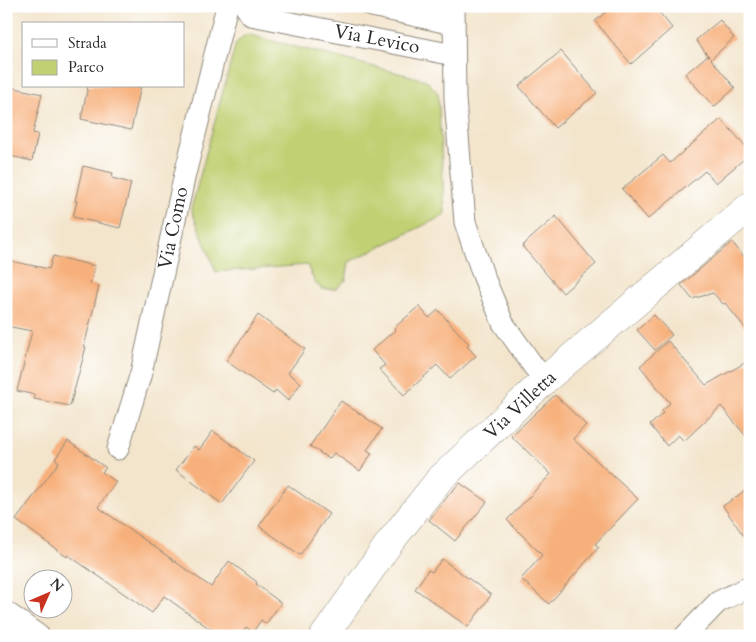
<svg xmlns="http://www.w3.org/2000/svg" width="756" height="642" font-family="Cardo,serif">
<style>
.green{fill:#c1d073;stroke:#767e4f}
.building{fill:#f7b07c}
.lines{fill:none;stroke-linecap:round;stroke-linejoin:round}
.street-casing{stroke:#8f887c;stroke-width:23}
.secondary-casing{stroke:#8f887c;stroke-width:29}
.street{stroke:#fff;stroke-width:21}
.secondary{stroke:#fff;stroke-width:28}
.labels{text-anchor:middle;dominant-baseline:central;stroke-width:4;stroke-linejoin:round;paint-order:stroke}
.street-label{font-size:19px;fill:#2b2b2b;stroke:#fff}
</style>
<rect width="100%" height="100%" fill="#fff"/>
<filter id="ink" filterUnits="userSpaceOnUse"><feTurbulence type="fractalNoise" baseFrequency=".02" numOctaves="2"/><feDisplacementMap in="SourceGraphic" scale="10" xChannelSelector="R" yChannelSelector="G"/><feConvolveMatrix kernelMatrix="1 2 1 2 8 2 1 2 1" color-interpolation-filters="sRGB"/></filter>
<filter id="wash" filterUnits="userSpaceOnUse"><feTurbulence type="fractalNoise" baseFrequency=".0096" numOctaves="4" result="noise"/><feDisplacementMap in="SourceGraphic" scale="20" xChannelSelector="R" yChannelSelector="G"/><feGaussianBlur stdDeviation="1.12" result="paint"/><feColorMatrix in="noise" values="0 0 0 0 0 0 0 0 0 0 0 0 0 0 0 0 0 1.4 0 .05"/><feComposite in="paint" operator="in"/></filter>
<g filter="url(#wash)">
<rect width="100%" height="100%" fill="#f3e5cc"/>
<!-- green -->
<polygon class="green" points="246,34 426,80 438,93 445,215 349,262 346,280 336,289 322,289 315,283 307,265 216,272 191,209 236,43"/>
<g id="blocks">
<!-- building -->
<g class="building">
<polygon points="613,6 654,6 672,28 631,64 595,21"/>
<polygon points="720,20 734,38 711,59 735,88 714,107 685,74 708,55 709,57 696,40"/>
<polygon points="561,51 597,93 555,128 519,86"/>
<polygon points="6,86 42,94 33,133 38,134 32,161 6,155"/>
<polygon points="88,86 141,86 131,130 81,119"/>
<polygon points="721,119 750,151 750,154 716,183 705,171 648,219 622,189 663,155 670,163"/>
<polygon points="83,166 113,173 112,178 131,183 120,228 73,217 77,201 75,201"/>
<polygon points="556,216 596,264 563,293 522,246"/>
<polygon points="732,242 750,264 750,334 725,303 723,304 713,293 692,299 681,285"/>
<polygon points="53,256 95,266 90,284 99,286 84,347 86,347 70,406 34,399 35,395 17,391 32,331 6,326 6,260 49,269"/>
<polygon points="419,306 429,318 438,310 469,344 467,346 476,356 450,379 437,365 404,395 379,369 385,365 372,350 395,330 394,328"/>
<polygon points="258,315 305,349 288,373 301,383 288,401 276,390 273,394 226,361"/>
<polygon points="654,315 672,335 655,350 637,330"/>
<polygon points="668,341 706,385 750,360 750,441 721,406 684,441 678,435 667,446 650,425 663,413 662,411 670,403 640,366"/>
<polygon points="555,395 586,425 573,439 638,499 595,544 599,547 549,604 521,579 542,555 507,520 551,474 511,436"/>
<polygon points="341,401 382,429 367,450 372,453 360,471 334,453 329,459 310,446"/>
<polygon points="213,431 254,461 222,504 176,470 194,446 199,450"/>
<polygon points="68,441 106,468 102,472 116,482 98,507 211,587 229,561 257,582 256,584 281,603 266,624 261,620 253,632 246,627 240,636 220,636 164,596 152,613 68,555 67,557 16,520 59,462 55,459"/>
<polygon points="460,483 487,502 455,541 429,520 451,492"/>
<polygon points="288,485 329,514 300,555 259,526"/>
<polygon points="750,487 750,545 723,506"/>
<polygon points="442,559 491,595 468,627 415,589 428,570 432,572"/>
</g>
</g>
</g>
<g filter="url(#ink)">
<use href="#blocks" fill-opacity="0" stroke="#8f887c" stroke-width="1"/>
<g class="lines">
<defs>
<g id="street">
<polyline points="245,6 251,15 454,55"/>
<polyline points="372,6 453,24"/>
<polyline points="454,6 455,99 465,222 483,275 503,323 534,367 546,379"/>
<polyline points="118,449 141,373 185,174 227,6"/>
<polyline points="6,612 39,636"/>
<polyline points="685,636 718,602 745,589 750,589"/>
</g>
<polyline id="secondary" points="324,636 390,542 439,480 546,379 750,206"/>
</defs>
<!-- street casing -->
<use href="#street" class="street-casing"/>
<!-- secondary casing -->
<use href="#secondary" class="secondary-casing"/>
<!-- street -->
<use href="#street" class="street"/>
<!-- secondary -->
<use href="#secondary" class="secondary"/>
</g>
</g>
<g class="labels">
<!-- street labels -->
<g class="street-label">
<text transform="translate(377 39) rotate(11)">Via Levico</text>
<text transform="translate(173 228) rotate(-78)">Via Como</text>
<text transform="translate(520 405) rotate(-43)">Via Villetta</text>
</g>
</g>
<!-- margin -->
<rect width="756" height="642" fill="none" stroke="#fff" stroke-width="25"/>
<!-- legend -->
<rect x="22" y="22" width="162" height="65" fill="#ffffff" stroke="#aaaaaa"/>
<rect x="32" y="39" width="25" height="8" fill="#ffffff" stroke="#aaaaaa"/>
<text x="68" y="48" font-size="15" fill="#2b2b2b">Strada</text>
<rect x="32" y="60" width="25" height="15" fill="#c1d073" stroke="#aaaaaa"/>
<text x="68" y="72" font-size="15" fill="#2b2b2b">Parco</text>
<!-- north arrow -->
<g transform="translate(48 594) rotate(45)"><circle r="24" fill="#ffffff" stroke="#aaaaaa"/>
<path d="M0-4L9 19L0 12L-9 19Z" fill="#c8321e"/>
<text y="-8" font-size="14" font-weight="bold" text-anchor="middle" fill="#2b2b2b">N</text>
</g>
</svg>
